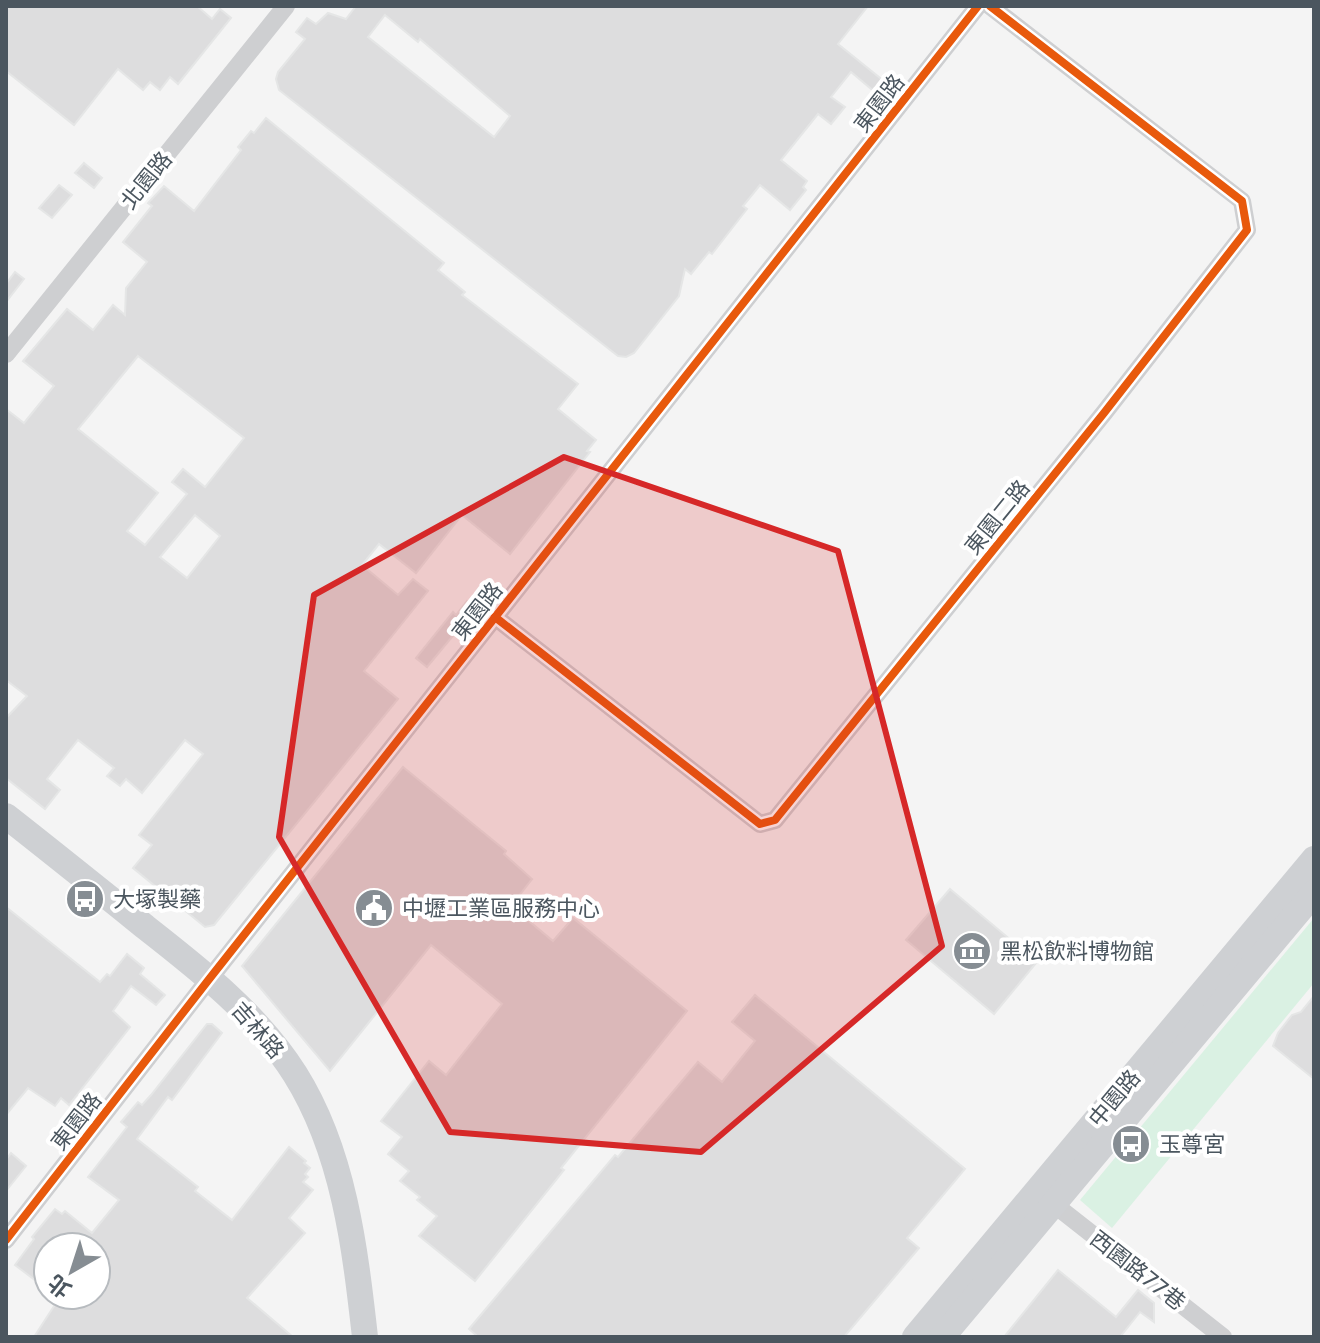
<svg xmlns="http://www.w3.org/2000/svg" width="1320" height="1343" font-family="Inter,'Noto Sans TC',sans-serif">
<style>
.green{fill:#daf1e3}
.building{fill:#ddddde;stroke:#e5e6e6;stroke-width:2;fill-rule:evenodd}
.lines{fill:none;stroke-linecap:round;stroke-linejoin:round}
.street{stroke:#cecfd1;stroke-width:18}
.secondary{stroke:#ced0d3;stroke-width:26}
.cycleway-casing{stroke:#fff;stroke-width:13}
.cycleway{stroke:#e8590c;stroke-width:8}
.marked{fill:#d62828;fill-opacity:0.2;stroke:#d62828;stroke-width:6;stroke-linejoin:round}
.labels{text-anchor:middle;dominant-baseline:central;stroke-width:8;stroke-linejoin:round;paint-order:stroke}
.street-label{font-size:22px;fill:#4b565f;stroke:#fff}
.poi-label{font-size:22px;fill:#4b565f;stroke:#fff;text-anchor:start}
</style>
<rect width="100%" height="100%" fill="#f4f4f4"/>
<!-- green -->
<polygon class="green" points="1314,918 1314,983 1112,1228 1080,1200"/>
<!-- building -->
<g class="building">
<polygon points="6,6 197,6 212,19 220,9 231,18 178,84 170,77 160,90 150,82 143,90 118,69 74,125 6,71"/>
<path d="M356 6H868L838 44 885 82 876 93 851 72 831 97 845 107 831 124 818 114 781 160 807 181 803 187 806 190 790 210 760 185 743 206 747 209 712 254 709 252 691 274 685 269 679 296 634 353 626 357 618 356 279 90 276 79 278 72 305 39 296 32 307 18 316 24 328 13 346 19ZM385 15 418 42 420 39 510 116 494 137 368 37Z"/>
<path d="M266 118 444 263 438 270 465 292 462 295 578 384 558 409 596 440 587 451 590 452 510 554 462 515 416 573 379 544 362 565 398 595 413 579 428 591 364 671 398 699 214 925 205 927 133 868 152 845 139 835 203 754 185 740 142 793 126 779 120 786 107 776 114 768 78 740 47 779 60 790 45 809 6 778V718L27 696 6 680V409L24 423 54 386 23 361 67 309 93 330 113 305 125 315 126 288 147 262 123 242 152 206 148 203 164 186 194 211 241 150 238 147 251 131 254 133ZM138 356 244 438 205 487 183 469 172 482 187 494 145 545 127 531 158 493 78 429ZM195 515 220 536 187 578 160 557Z"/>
<polygon points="84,163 102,178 94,188 75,173"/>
<polygon points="59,185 72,195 52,218 39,208"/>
<polygon points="15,272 24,279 6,302 6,284"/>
<polygon points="467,601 476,608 427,667 416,658 453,612 456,615"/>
<polygon points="403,767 506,851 504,854 532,879 511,906 553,941 573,918 687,1011 561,1168 564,1170 475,1281 419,1236 437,1216 417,1200 420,1197 400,1181 409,1171 388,1154 402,1137 381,1121 429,1061 446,1075 502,1004 431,945 330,1071 242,966"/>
<polygon points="950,889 1037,962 994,1014 906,940"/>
<polygon points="6,907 100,982 107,974 110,976 127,954 144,968 140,974 165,995 156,1005 131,986 113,1011 130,1027 69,1105 61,1098 55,1106 28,1088 6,1115"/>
<polygon points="755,995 965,1169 907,1238 919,1248 844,1337 478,1337 469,1329 615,1155 618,1157 698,1062 722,1082 755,1041 732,1022"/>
<polygon points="1314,996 1314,1079 1273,1046 1278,1033 1292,1015 1301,1012"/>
<polygon points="207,1024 212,1024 222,1033 172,1100 168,1097 137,1139 198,1187 195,1191 232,1220 289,1147 306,1161 304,1163 310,1168 305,1174 308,1177 303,1182 313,1190 289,1218 305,1233 247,1298 293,1337 34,1337 56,1303 45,1295 96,1295 96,1247 48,1247 48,1290 15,1265 34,1239 32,1237 55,1209 62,1214 65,1211 92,1233 119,1200 88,1177 127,1127 121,1122 138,1102 142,1105 151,1095"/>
<polygon points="11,1153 26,1166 6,1191 6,1160"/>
<polygon points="1058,1270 1116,1317 1138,1290 1154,1303 1154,1322 1140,1312 1120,1337 1004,1337"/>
</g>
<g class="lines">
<!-- street -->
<g class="street">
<polyline points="6,354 286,6"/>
<polyline points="495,617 760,824 775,820 1104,413 1247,230 1242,201 990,6"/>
<polyline points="1046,1198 1223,1337"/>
<polyline points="6,1240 210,978 978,6"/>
</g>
<!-- secondary -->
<g class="secondary">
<path d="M6 816C52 852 98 889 144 926 199 969 257 1014 295 1074 344 1152 355 1248 365 1337"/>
<polyline points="915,1337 1314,859"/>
<polyline points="942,1337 1314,893"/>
</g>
<defs>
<g id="cycleway">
<polyline points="495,617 760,824 775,820 1104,413 1247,230 1242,201 990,6"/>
<polyline points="6,1240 210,978 978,6"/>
</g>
</defs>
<!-- cycleway casing -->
<use href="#cycleway" class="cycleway-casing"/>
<!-- cycleway -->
<use href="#cycleway" class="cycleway"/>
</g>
<!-- marked area -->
<path class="marked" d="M564 457 838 551 942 946 701 1152 450 1132 279 837 314 595Z"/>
<!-- icons -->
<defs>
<symbol id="bus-disc" viewBox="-11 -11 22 22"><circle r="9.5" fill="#868d93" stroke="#fff"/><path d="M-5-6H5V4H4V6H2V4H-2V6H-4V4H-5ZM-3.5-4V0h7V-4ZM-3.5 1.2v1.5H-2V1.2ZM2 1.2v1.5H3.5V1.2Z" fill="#fff"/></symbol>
<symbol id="civic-disc" viewBox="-11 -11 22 22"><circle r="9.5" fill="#868d93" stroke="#fff"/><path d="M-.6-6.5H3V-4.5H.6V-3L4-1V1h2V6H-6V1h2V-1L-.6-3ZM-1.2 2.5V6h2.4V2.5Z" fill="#fff"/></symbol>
<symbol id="museum-disc" viewBox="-11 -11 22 22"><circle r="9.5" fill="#868d93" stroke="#fff"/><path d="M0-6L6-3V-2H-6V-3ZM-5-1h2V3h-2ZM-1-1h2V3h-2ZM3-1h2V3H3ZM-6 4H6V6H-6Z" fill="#fff"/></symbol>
</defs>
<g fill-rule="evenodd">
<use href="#bus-disc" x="63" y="877" width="44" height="44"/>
<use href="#civic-disc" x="352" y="886" width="44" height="44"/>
<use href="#museum-disc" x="950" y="929" width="44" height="44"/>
<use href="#bus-disc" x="1109" y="1122" width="44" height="44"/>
</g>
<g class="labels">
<!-- street labels -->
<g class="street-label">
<text transform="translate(879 103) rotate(-52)">東園路</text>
<text transform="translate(146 180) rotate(-51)">北園路</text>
<text transform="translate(997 517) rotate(-51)">東園二路</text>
<text transform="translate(477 611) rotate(-52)">東園路</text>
<text transform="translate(258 1030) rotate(49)">吉林路</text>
<text transform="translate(1114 1098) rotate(-50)">中園路</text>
<text transform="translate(76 1121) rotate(-52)">東園路</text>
<text transform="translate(1138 1270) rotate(38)">西園路77巷</text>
</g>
<!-- poi labels -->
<g class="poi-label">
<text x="113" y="899">大塚製藥</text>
<text x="402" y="908">中壢工業區服務中心</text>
<text x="1000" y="951">黑松飲料博物館</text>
<text x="1159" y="1144">玉尊宮</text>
</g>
</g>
<!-- border -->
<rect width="1320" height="1343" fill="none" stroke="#4b565f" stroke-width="16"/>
<!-- north arrow -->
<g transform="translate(72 1271) rotate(219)"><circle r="38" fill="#ffffff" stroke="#b7bbbf" stroke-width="2"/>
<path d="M0-6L14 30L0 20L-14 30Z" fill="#868d93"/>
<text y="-12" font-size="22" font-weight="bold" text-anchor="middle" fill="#4b565f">北</text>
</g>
</svg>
